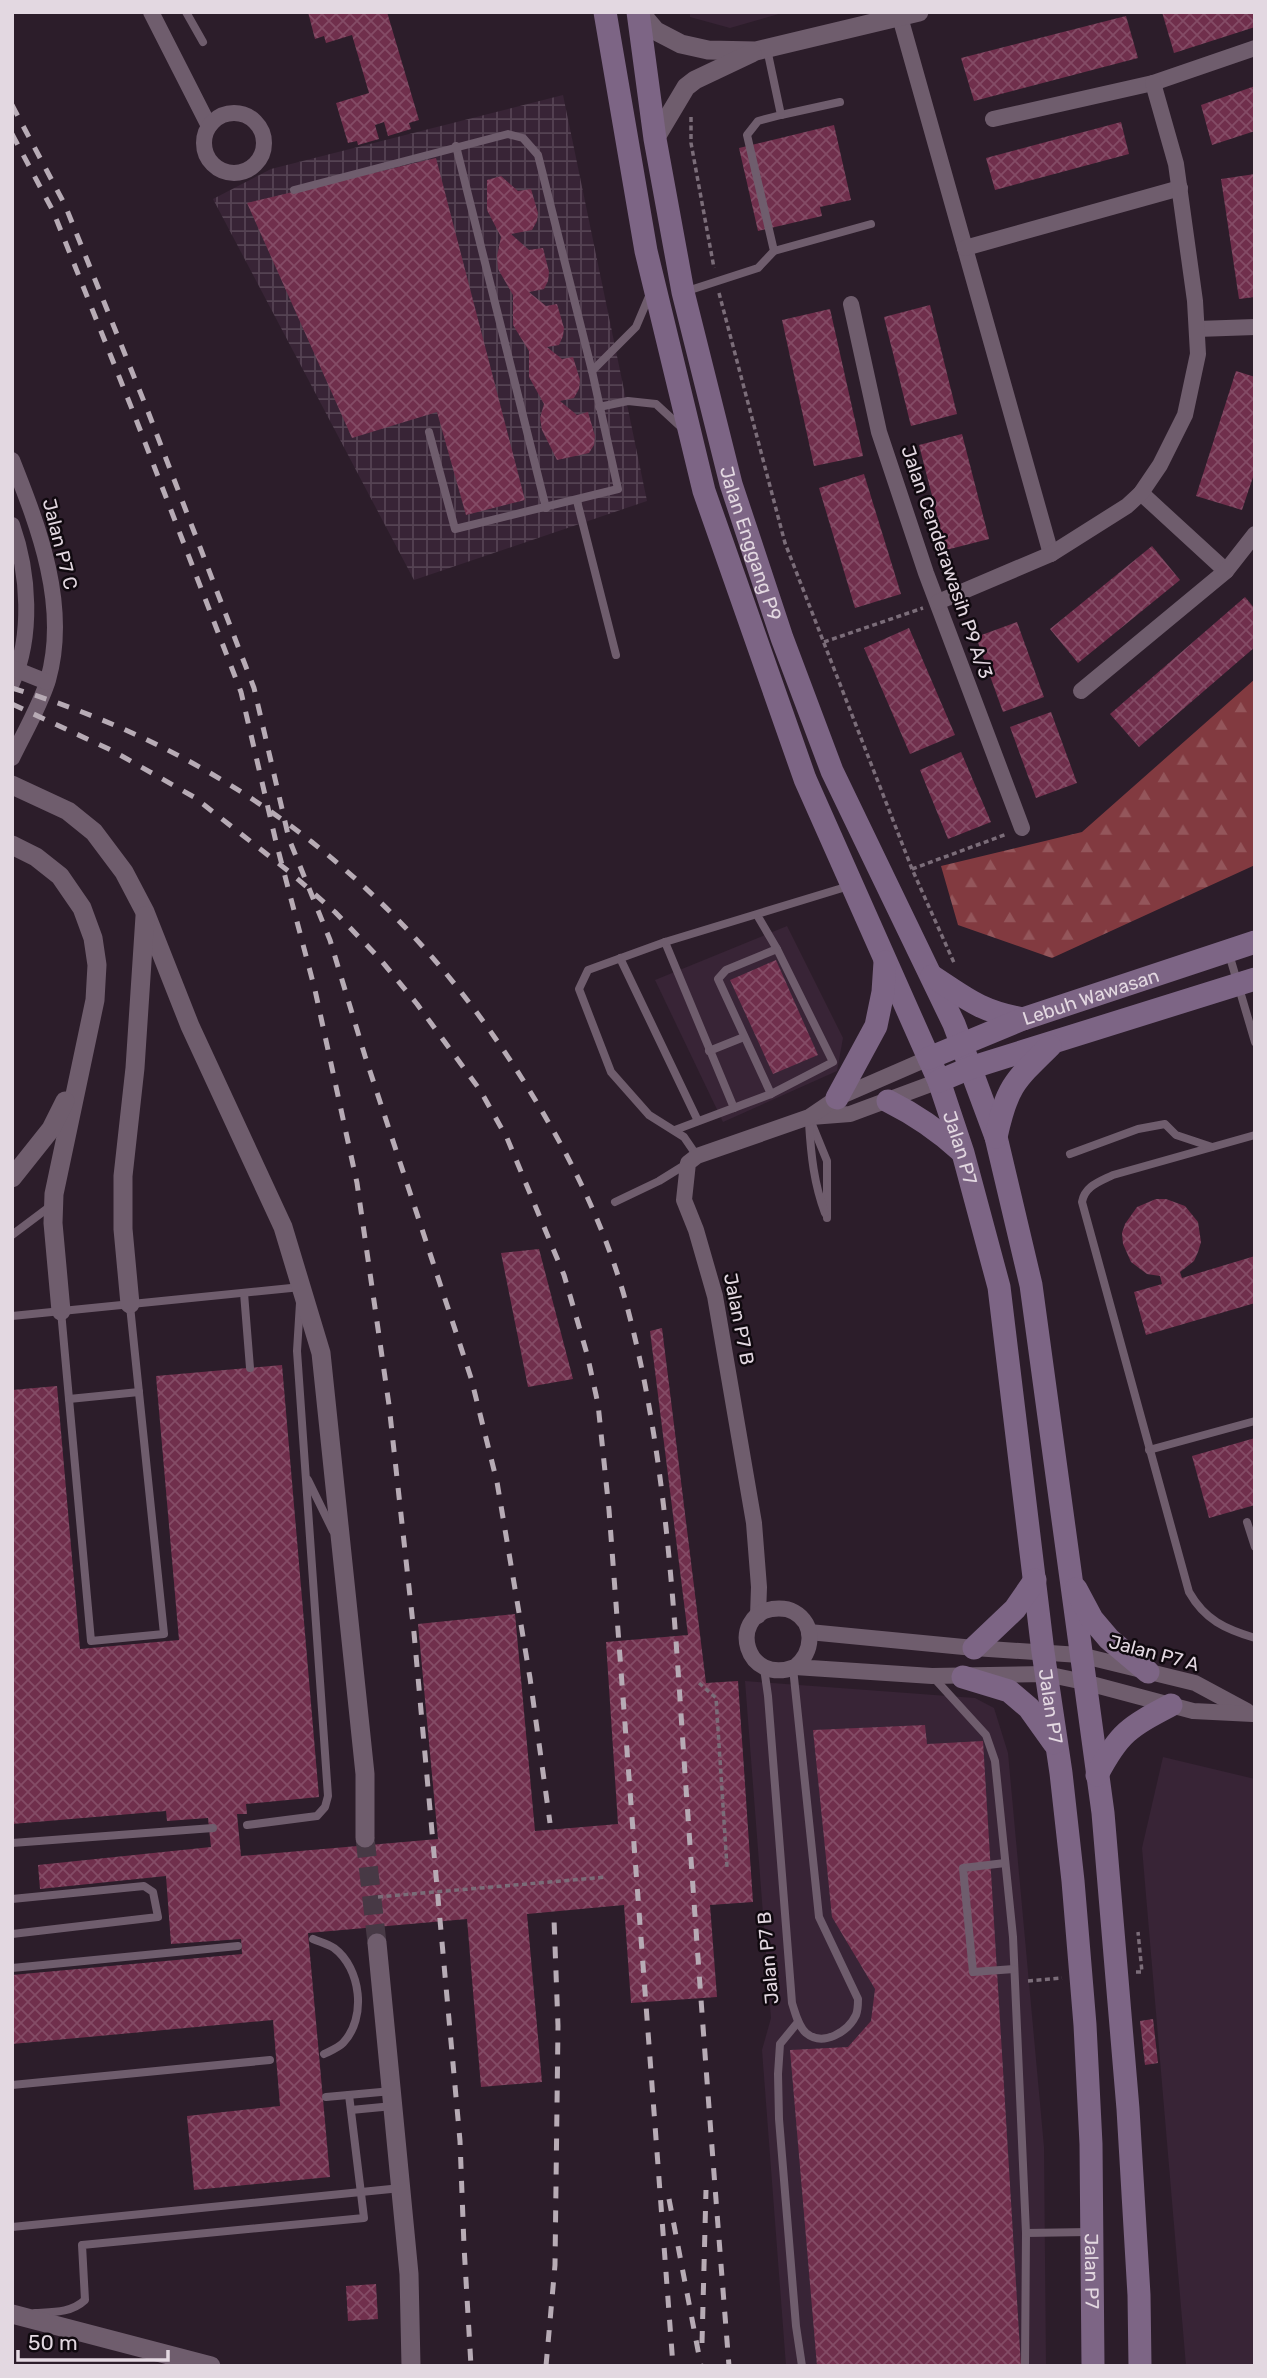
<svg xmlns="http://www.w3.org/2000/svg" width="1267" height="2378" font-family="Rubik,sans-serif">
<style>
.built{fill:#382436}
.industrial{fill:url(#industrial-grid)}
.forest{fill:url(#forest-firs)}
.building{fill:url(#building-cross-hatch)}
.lines{fill:none;stroke-linecap:round;stroke-linejoin:round}
.tertiary-tunnel{stroke:#473945;stroke-width:19;stroke-dasharray:19 10;stroke-linecap:butt}
.path{stroke:#7b6d79;stroke-width:3.5;stroke-dasharray:5 3.5;stroke-linecap:butt}
.service{stroke:#6f5d6d;stroke-width:8}
.minor{stroke:#6f5d6d;stroke-width:16}
.tertiary{stroke:#6f5d6d;stroke-width:19}
.secondary{stroke:#7d6585;stroke-width:23}
.rail{stroke:#b7abb5;stroke-width:5;stroke-dasharray:12 12;stroke-linecap:butt}
.labels{text-anchor:middle;dominant-baseline:central;stroke-width:5;stroke-linejoin:round;paint-order:stroke}
.street-label{font-size:19px;fill:#e3d8e1;stroke:#10090f}
</style>
<defs>
<pattern id="industrial-grid" width="8" height="8" patternUnits="userSpaceOnUse" patternTransform="scale(1.75)"><rect width="8" height="8" fill="#382436"/><path d="M0 4h8M4 0v8" fill="none" stroke="#554353"/></pattern>
<pattern id="forest-firs" width="22" height="20" patternUnits="userSpaceOnUse" patternTransform="scale(1.75)"><rect width="22" height="20" fill="#823a40"/><path d="M5 1l3.5 6h-7zM16 11l3.5 6h-7z" fill="#94565b"/></pattern>
<pattern id="building-cross-hatch" width="8" height="8" patternUnits="userSpaceOnUse" patternTransform="scale(1.75)"><rect width="8" height="8" fill="#702f4c"/><path d="M0 0l8 8M0 8l8-8" fill="none" stroke="#844c66"/></pattern>
</defs>
<rect width="100%" height="100%" fill="#2c1d2a"/>
<!-- built -->
<g class="built">
<polygon points="690,12 786,12 730,28 690,17"/>
<polygon points="787,926 843,1038 837,1071 723,1122 655,980"/>
<polygon points="745,1681 975,1698 994,1708 1008,1753 1044,2147 1046,2366 786,2366 762,2050 771,2018"/>
<polygon points="1163,1757 1255,1779 1255,2366 1186,2366 1142,1848"/>
</g>
<!-- industrial -->
<polygon class="industrial" points="563,95 647,501 414,580 213,199 271,169"/>
<!-- forest -->
<polygon class="forest" points="1255,679 1255,865 1052,958 958,925 941,866 1082,832"/>
<!-- building -->
<g class="building">
<polygon points="308,12 387,12 419,120 409,123 411,129 388,136 384,122 375,125 379,139 358,145 357,141 348,143 336,103 369,93 352,35 326,43 324,36 315,39"/>
<polygon points="1162,12 1255,12 1255,27 1174,53"/>
<polygon points="1126,16 1138,58 974,101 961,58"/>
<polygon points="1255,86 1255,131 1212,145 1201,105"/>
<polygon points="1121,122 1129,154 995,190 986,158"/>
<polygon points="834,125 851,200 820,207 822,216 758,231 739,148"/>
<polygon points="436,158 525,500 466,515 437,412 352,438 247,203"/>
<polygon points="1255,174 1255,297 1239,299 1221,179"/>
<polygon points="501,176 518,191 531,189 538,213 537,221 532,230 511,234 529,250 543,248 549,272 548,281 544,289 529,292 546,306 557,304 564,328 563,336 559,345 547,347 562,359 573,357 580,380 579,389 574,398 560,401 577,415 588,412 595,436 594,445 589,453 557,460 542,430 540,418 544,404 529,377 529,351 513,325 513,295 498,269 497,256 501,237 487,210 487,180"/>
<polygon points="930,305 957,414 911,426 884,317"/>
<polygon points="830,309 863,456 814,466 782,320"/>
<polygon points="1236,371 1255,377 1255,471 1242,510 1196,496"/>
<polygon points="962,434 989,539 946,550 919,445"/>
<polygon points="864,474 901,594 855,608 819,488"/>
<polygon points="1152,546 1180,580 1078,663 1050,629"/>
<polygon points="1245,597 1255,609 1255,647 1139,747 1110,714"/>
<polygon points="1017,622 1044,697 1003,712 976,637"/>
<polygon points="909,628 955,735 910,754 864,648"/>
<polygon points="1051,712 1077,783 1036,798 1010,727"/>
<polygon points="961,752 991,822 948,839 920,770"/>
<polygon points="776,960 818,1055 773,1074 730,980"/>
<polygon points="1156,1199 1166,1199 1185,1206 1198,1222 1201,1242 1198,1252 1194,1261 1180,1272 1182,1278 1255,1256 1255,1303 1146,1335 1134,1292 1162,1284 1160,1276 1147,1274 1131,1262 1123,1244 1122,1233 1125,1224 1137,1207"/>
<polygon points="539,1249 573,1379 528,1387 501,1253"/>
<polygon points="662,1328 706,1683 738,1681 753,1902 710,1905 717,1997 631,2003 624,1905 527,1914 542,2082 481,2087 467,1919 308,1933 330,2177 194,2190 187,2116 280,2106 273,2020 12,2044 12,1975 242,1954 241,1939 171,1944 166,1876 40,1889 38,1865 211,1847 208,1818 167,1821 166,1811 12,1824 12,1390 57,1386 80,1649 179,1640 156,1376 282,1365 319,1797 246,1804 247,1814 237,1814 241,1856 438,1839 418,1624 515,1614 535,1831 618,1824 606,1642 688,1635 650,1331"/>
<polygon points="1255,1438 1255,1505 1209,1518 1192,1456"/>
<polygon points="925,1725 927,1744 983,1741 1021,2366 817,2366 790,2050 848,2047 871,2021 875,1989 832,1917 813,1730"/>
<polygon points="1153,2019 1158,2063 1145,2065 1140,2021"/>
<polygon points="376,2284 378,2319 348,2321 346,2286"/>
</g>
<g class="lines">
<!-- tertiary-tunnel -->
<polyline class="tertiary-tunnel" points="365,1838 377,1943"/>
<!-- path -->
<g class="path">
<polyline points="691,117 691,143 714,268"/>
<polyline points="719,293 785,543 912,869 955,965"/>
<polyline points="824,642 923,608"/>
<polyline points="912,869 1007,834"/>
<polyline points="699,1683 716,1698 727,1867"/>
<polyline points="378,1897 606,1877"/>
<polyline points="1136,1972 1142,1972 1138,1932"/>
<polyline points="1028,1981 1062,1978"/>
</g>
<!-- service -->
<g class="service">
<polyline points="186,12 203,42"/>
<polyline points="781,115 840,102"/>
<polyline points="456,146 546,508"/>
<polyline points="294,190 508,134 523,138 538,155 592,371 618,489 455,529 429,432"/>
<polyline points="774,251 871,224"/>
<polyline points="684,292 758,268 774,251 747,135 758,121 781,115 767,49"/>
<polyline points="592,371 636,327 650,294"/>
<polyline points="599,407 628,401 656,404 682,428"/>
<polyline points="577,501 616,655"/>
<polyline points="665,942 734,1108"/>
<polyline points="1229,954 1255,1042"/>
<polyline points="620,958 698,1121"/>
<polyline points="709,1051 744,1037"/>
<polyline points="771,1094 718,979 726,970 777,949"/>
<polyline points="809,1117 827,1161 827,1218"/>
<path d="M809 1123C811 1155 814 1184 825 1213"/>
<polyline points="675,1130 771,1094 833,1062 777,949 757,915"/>
<path d="M1255 1135 1113 1175C1099 1182 1085 1186 1082 1202L1189 1592C1205 1620 1225 1629 1255 1638"/>
<polyline points="1070,1154 1138,1129 1165,1124 1176,1135 1212,1147"/>
<polyline points="697,1156 684,1137 649,1115 611,1072 579,989 588,970 665,942 849,886"/>
<polyline points="615,1202 659,1181 688,1163"/>
<polyline points="12,1235 52,1205"/>
<polyline points="244,1293 250,1368"/>
<polyline points="61,1311 91,1641 164,1634 130,1306"/>
<polyline points="12,1316 301,1287"/>
<polyline points="69,1399 139,1392"/>
<polyline points="1149,1450 1255,1421"/>
<polyline points="308,1480 333,1531"/>
<polyline points="1247,1522 1255,1547"/>
<path d="M764 1668 768 1696 792 2003C795 2012 798 2026 806 2033 823 2047 848 2032 856 2015 858 2010 858 2004 858 1999L819 1917 793 1668"/>
<polyline points="934,1678 986,1735 995,1761 1013,1937 1026,2233 1025,2366"/>
<polyline points="247,1825 317,1816 325,1807 328,1796 297,1351 300,1303"/>
<polyline points="12,1843 213,1828"/>
<polyline points="1005,1863 963,1868 973,1972 1014,1969"/>
<polyline points="12,1899 144,1886 153,1892 158,1917 12,1934"/>
<path d="M313 1939C320 1942 328 1944 334 1948 361 1968 367 2018 343 2043 338 2048 330 2051 324 2054"/>
<polyline points="12,1968 238,1946"/>
<polyline points="798,2022 780,2044 778,2074 779,2119 796,2326 802,2366"/>
<polyline points="12,2085 270,2060"/>
<polyline points="326,2097 392,2091"/>
<polyline points="351,2110 393,2106"/>
<polyline points="12,2227 401,2188"/>
<polyline points="1026,2233 1089,2232"/>
<path d="M35 2313C53 2312 71 2313 85 2300L82 2245 364 2218 349 2095"/>
</g>
<!-- minor -->
<g class="minor">
<polyline points="151,12 209,126"/>
<polyline points="900,17 1051,554"/>
<circle cx="234" cy="143" r="30"/>
<polyline points="993,119 1153,83 1255,48"/>
<polyline points="965,248 1180,188"/>
<polyline points="851,304 879,432 926,573 1022,828"/>
<polyline points="1197,329 1255,327"/>
<path d="M12 460C39 528 69 606 48 680 40 706 24 733 12 758"/>
<polyline points="1141,493 1226,571"/>
<path d="M12 525C29 573 33 636 12 683"/>
<polyline points="938,602 1051,554 1127,506 1141,493 1160,465 1185,415 1198,354 1195,301 1176,164 1153,83"/>
<polyline points="12,668 47,682"/>
<polyline points="1081,691 1226,571 1255,534"/>
<polyline points="811,1117 850,1114 939,1081"/>
<polyline points="758,1616 759,1587 754,1523 715,1296 696,1230 684,1200 688,1163 697,1156 809,1117 837,1098 929,1058"/>
<polyline points="809,1632 974,1648 1080,1655 1195,1683 1247,1711"/>
<path d="M795 1667C813 1653 816 1624 794 1612 787 1608 780 1608 772 1609 728 1617 745 1686 795 1667L932 1676 1046 1674 1084 1682 1193 1711 1253 1714"/>
</g>
<!-- tertiary -->
<g class="tertiary">
<polyline points="640,12 656,31 681,44 708,50 756,51 919,12"/>
<polyline points="655,139 686,87 695,80 752,53"/>
<polyline points="12,785 68,811 94,832 124,872 145,912 190,1026 283,1227 321,1353 365,1774 365,1838"/>
<polyline points="12,845 36,857 60,876 82,908 93,938 97,965 95,1000 54,1194 53,1223 61,1311"/>
<polyline points="12,1178 51,1129 65,1101"/>
<polyline points="130,1304 123,1229 123,1176 135,1068 145,916"/>
<polyline points="377,1943 409,2274 411,2366"/>
<polyline points="12,2314 211,2366"/>
</g>
<!-- secondary -->
<g class="secondary">
<path id="s1" d="M605 12 646 251 704 491 805 779 939 1081 963 1153 999 1287 1043 1652 1061 1773 1073 1881 1085 2025 1091 2144 1093 2366"/>
<path id="s2" d="M638 12 655 139 683 292 731 484 782 638 832 771 954 1024 996 1137 1031 1285 1103 1813 1128 2109 1139 2295 1140 2366"/>
<path d="M932 976C967 999 980 1011 1023 1019"/>
<path id="s3" d="M929 1058 1023 1019 1255 942"/>
<polyline points="939,1081 970,1068 1255,979"/>
<polyline points="837,1098 876,1026 883,992 885,962"/>
<path d="M888 1101C916 1115 938 1130 961 1151"/>
<path d="M996 1137C1007 1087 1013 1082 1050 1046"/>
<polyline points="1076,1589 1092,1619 1109,1639 1148,1672"/>
<polyline points="974,1648 1015,1609 1035,1580"/>
<polyline points="963,1677 1009,1691 1029,1708 1054,1743"/>
<path d="M1097 1775C1119 1733 1129 1727 1171 1705"/>
</g>
<!-- rail -->
<g class="rail">
<polyline points="12,105 65,205 147,409 254,688 289,839 330,940 365,1056 471,1378 497,1482 530,1678 550,1823"/>
<polyline points="12,134 53,211 134,414 241,692 276,842 315,990 357,1183 389,1405 414,1633 460,2141 464,2246 471,2366"/>
<path d="M12 688C238 756 409 893 531 1093 573 1161 608 1233 628 1310 670 1470 675 1638 687 1802 700 1990 714 2178 729 2366"/>
<polyline points="12,704 113,751 194,797 292,874 335,912 379,958 417,1004 480,1090 507,1138 564,1275 587,1354 598,1404 609,1510 673,2366"/>
<polyline points="669,2199 701,2366"/>
<polyline points="702,2343 706,2190"/>
<polyline points="546,2366 555,2265 558,2026 554,1919"/>
</g>
</g>
<g class="labels">
<!-- street labels -->
<g class="street-label">
<text stroke="none"><textPath href="#s2" startOffset="544">Jalan Enggang P9</textPath></text>
<text transform="translate(60 544) rotate(76)">Jalan P7 C</text>
<text transform="translate(947 562) rotate(71)">Jalan Cenderawasih P9 A/3</text>
<text stroke="none"><textPath href="#s3" startOffset="173">Lebuh Wawasan</textPath></text>
<text stroke="none"><textPath href="#s1" startOffset="1195">Jalan P7</textPath></text>
<text transform="translate(739 1319) rotate(79)">Jalan P7 B</text>
<text transform="translate(1154 1653) rotate(15)">Jalan P7 A</text>
<text stroke="none"><textPath href="#s1" startOffset="1762">Jalan P7</textPath></text>
<text transform="translate(768 1958) rotate(-95)">Jalan P7 B</text>
<text stroke="none"><textPath href="#s1" startOffset="2329">Jalan P7</textPath></text>
</g>
</g>
<!-- border -->
<rect width="1267" height="2378" fill="none" stroke="#e3d8e1" stroke-width="28"/>
<!-- scale -->
<path d="M18 2350v10h150v-10" fill="none" stroke="#e3d8e1" stroke-width="3.5"/>
<text x="28" y="2350" font-size="21" fill="#e3d8e1" stroke="#10090f" stroke-width="5" paint-order="stroke">50 m</text>
</svg>
